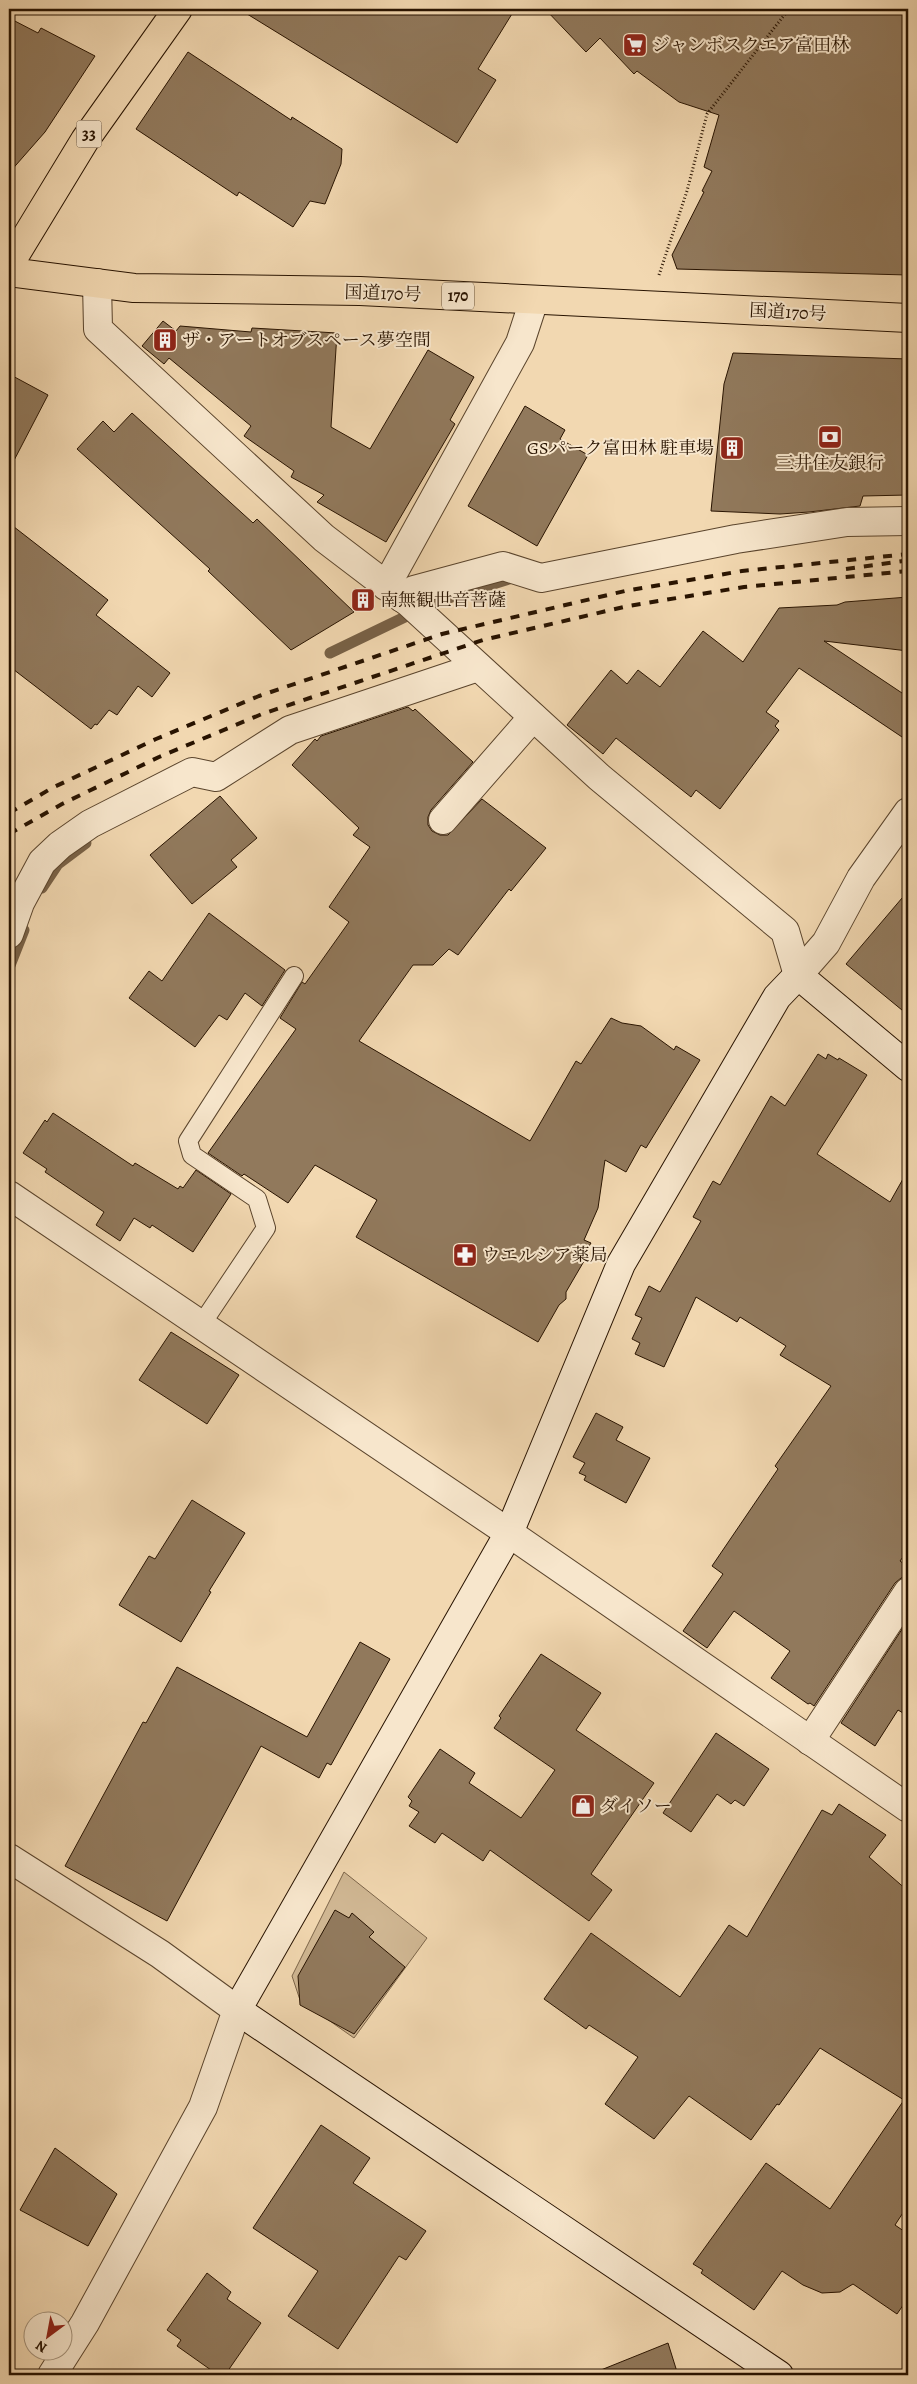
<svg xmlns="http://www.w3.org/2000/svg" width="917" height="2384" font-family="Alegreya,'Noto Serif JP',serif">
<style>
.green{fill:#d0b793;stroke:#7c654a}
.lines{fill:none;stroke-linecap:round;stroke-linejoin:round}
.stream{stroke:#786146;stroke-width:11}
.building{fill:#91795c;stroke:#281300}
.lane-casing{stroke:#5a442c;stroke-width:20}
.street-casing{stroke:#5a442c;stroke-width:30}
.secondary-casing{stroke:#281300;stroke-width:30}
.primary-casing{stroke:#281300;stroke-width:30}
.highway-casing{stroke:#281300;stroke-width:30}
.path{stroke:#281300;stroke-width:3;stroke-dasharray:1 2.5;stroke-linecap:butt}
.lane{stroke:#f7e6cc;stroke-width:18}
.street{stroke:#f7e6cc;stroke-width:28}
.secondary{stroke:#f7e6cc;stroke-width:28}
.primary{stroke:#f2d8b1;stroke-width:28}
.highway{stroke:#f2d8b1;stroke-width:28}
.rail{stroke:#281300;stroke-width:4;stroke-dasharray:9 9;stroke-linecap:butt}
.labels{text-anchor:middle;dominant-baseline:central;stroke-width:4;stroke-linejoin:round;paint-order:stroke}
.shield{fill:#f7e6cc;stroke:#66523d;stroke-width:1}
.shield-label{font-size:16px;font-weight:bold;fill:#281300}
.poi-label{font-size:18px;fill:#281300;stroke:#f7e6cc;text-anchor:start}
.street-label{font-size:18px;fill:#281300;stroke:#f7e6cc}
</style>
<rect width="100%" height="100%" fill="#f2d8b1"/>
<filter id="stains"><feTurbulence type="fractalNoise" baseFrequency=".004" numOctaves="4"/><feColorMatrix values="0 0 0 0 .2 0 0 0 0 .09 0 0 0 0 .02 0 0 0 .5 -.17"/></filter>
<radialGradient id="worn" r=".72"><stop offset=".6" stop-color="#630" stop-opacity="0"/><stop offset="1" stop-color="#630" stop-opacity=".3"/></radialGradient>
<!-- green -->
<polygon class="green" points="344,1872 427,1938 354,2038 300,2000 292,1976"/>
<g class="lines">
<!-- stream -->
<g class="stream">
<polyline points="330,653 436,602 509,579"/>
<polyline points="42,888 58,864 86,843"/>
<polyline points="9,968 24,930"/>
</g>
</g>
<!-- building -->
<g class="building">
<polygon points="239,9 515,9 478,69 496,80 457,143"/>
<polygon points="545,9 908,9 908,275 677,269 672,255 704,192 702,191 712,171 704,167 719,115 679,102 637,71 634,74 600,38 586,52"/>
<polygon points="9,18 38,33 41,28 95,56 45,132 9,173"/>
<polygon points="188,52 291,120 292,117 342,149 341,164 325,204 310,201 293,227 239,192 237,196 136,129"/>
<polygon points="163,321 176,331 180,326 251,332 252,328 337,333 331,427 370,449 428,350 474,377 450,420 455,424 386,542 317,502 324,495 291,477 294,471 244,436 251,426 169,358 164,364 142,346"/>
<polygon points="733,353 908,359 908,495 863,496 860,506 809,512 780,514 711,511 724,384"/>
<polygon points="9,374 48,395 9,470"/>
<polygon points="525,406 565,430 560,439 588,455 537,546 468,506"/>
<polygon points="132,413 253,523 257,519 354,612 291,650 208,571 210,569 77,449 103,421 114,432"/>
<polygon points="9,523 108,600 96,615 170,673 152,697 138,686 117,715 109,710 97,725 95,724 91,729 9,666"/>
<polygon points="908,597 908,651 824,641 908,697 908,741 799,668 766,712 779,721 775,726 779,730 720,809 696,790 691,797 616,738 603,754 567,725 611,670 627,684 638,670 660,687 703,631 743,662 779,608 837,605 845,602"/>
<polygon points="408,707 413,711 415,709 473,762 431,810 428,817 428,825 432,831 440,835 448,835 482,799 546,848 511,891 509,889 458,955 449,949 433,965 413,965 359,1041 530,1141 576,1061 581,1064 611,1018 622,1023 641,1026 674,1050 676,1046 700,1060 646,1148 641,1145 626,1172 605,1160 598,1208 584,1240 591,1243 584,1254 587,1256 566,1292 566,1299 559,1305 538,1342 356,1237 377,1200 315,1165 288,1203 244,1174 242,1176 208,1153 296,1029 280,1018 302,982 305,984 349,922 329,907 370,847 353,835 359,828 292,765 315,739 317,741 321,736"/>
<polygon points="220,796 257,838 231,860 237,867 192,904 150,855"/>
<polygon points="908,891 908,1015 846,964"/>
<polygon points="209,913 285,970 262,1006 245,993 227,1020 219,1015 195,1047 129,998 149,971 162,981"/>
<polygon points="818,1054 826,1059 828,1054 838,1060 839,1058 867,1075 817,1154 890,1202 908,1170 908,1550 900,1561 908,1567 908,1576 901,1578 895,1583 814,1706 810,1703 808,1704 771,1678 790,1651 734,1611 707,1648 683,1631 723,1574 712,1566 778,1469 775,1466 831,1386 780,1355 786,1346 740,1317 737,1322 696,1297 664,1367 635,1354 640,1343 632,1339 642,1318 635,1315 649,1286 660,1292 701,1221 693,1217 713,1181 720,1185 771,1096 785,1106"/>
<polygon points="53,1113 133,1166 135,1163 178,1189 180,1186 183,1188 196,1170 231,1194 193,1252 152,1225 150,1228 134,1218 120,1241 96,1225 104,1212 45,1172 47,1169 23,1153 45,1120 47,1122"/>
<polygon points="171,1332 239,1375 207,1424 139,1380"/>
<polygon points="596,1413 623,1427 616,1440 650,1458 626,1503 584,1480 586,1476 579,1473 585,1463 573,1457"/>
<polygon points="192,1500 245,1533 209,1591 211,1592 181,1642 119,1605 149,1556 155,1559"/>
<polygon points="908,1620 908,1716 898,1710 875,1746 841,1723"/>
<polygon points="360,1642 390,1659 331,1765 327,1763 319,1778 261,1746 167,1921 65,1866 143,1722 146,1723 177,1667 307,1737"/>
<polygon points="541,1654 601,1693 576,1730 654,1783 591,1874 612,1890 589,1921 490,1850 483,1861 442,1833 435,1843 409,1826 419,1812 409,1806 412,1801 408,1797 440,1749 475,1773 469,1783 521,1818 555,1770 494,1728 501,1718 499,1716"/>
<polygon points="716,1733 769,1769 744,1806 735,1800 731,1804 717,1794 691,1832 663,1813"/>
<polygon points="839,1804 886,1835 869,1857 908,1891 908,2205 895,2225 908,2234 908,2298 897,2314 853,2284 840,2292 822,2293 803,2285 782,2271 754,2310 701,2273 703,2270 693,2264 766,2163 830,2209 904,2100 820,2048 779,2105 777,2104 751,2140 689,2096 654,2139 605,2104 638,2057 589,2025 586,2029 544,1999 591,1933 680,1997 729,1925 747,1937 822,1810 832,1815"/>
<polygon points="335,1910 349,1918 352,1913 374,1932 369,1937 405,1967 354,2034 300,2005 298,1976"/>
<polygon points="321,2125 370,2158 353,2183 426,2231 406,2260 399,2256 338,2349 288,2316 318,2271 253,2228"/>
<polygon points="55,2148 117,2194 88,2246 20,2210"/>
<polygon points="207,2273 231,2292 227,2299 261,2323 225,2375 218,2375 177,2346 181,2340 167,2330"/>
<polygon points="668,2343 678,2375 591,2375 591,2374"/>
</g>
<g class="lines">
<defs>
<polyline id="lane" points="201,1325 266,1228 257,1199 192,1155 188,1141 294,976"/>
<g id="street">
<polyline points="97,283 98,329 324,538 408,602 599,777 785,931 798,975"/>
<polyline points="386,586 520,343 534,300"/>
<polyline points="402,598 414,590 503,566 541,578 736,539 847,522 908,521"/>
<polyline points="443,820 533,717"/>
<polyline points="9,934 20,903 42,862 60,845 90,824 192,772 216,777 290,730 478,667"/>
<polyline points="798,975 826,943 861,878 908,812"/>
<polyline points="9,1195 509,1533 908,1808"/>
<polyline points="810,1741 908,1592"/>
<polyline points="9,1858 160,1954 237,2010 203,2107 85,2323 52,2375"/>
</g>
<polyline id="secondary" points="779,2375 237,2010 509,1533 621,1264 777,997 798,975 908,1067"/>
<polyline id="primary" points="9,265 85,140 178,9"/>
<polyline id="highway" points="9,272 134,288 360,291 908,318"/>
</defs>
<!-- lane casing -->
<use href="#lane" class="lane-casing"/>
<!-- street casing -->
<use href="#street" class="street-casing"/>
<!-- secondary casing -->
<use href="#secondary" class="secondary-casing"/>
<!-- primary casing -->
<use href="#primary" class="primary-casing"/>
<!-- highway casing -->
<use href="#highway" class="highway-casing"/>
<!-- path -->
<polyline class="path" points="659,275 687,191 707,114 789,9"/>
<!-- lane -->
<use href="#lane" class="lane"/>
<!-- street -->
<use href="#street" class="street"/>
<!-- secondary -->
<use href="#secondary" class="secondary"/>
<!-- primary -->
<use href="#primary" class="primary"/>
<!-- highway -->
<use href="#highway" class="highway"/>
<!-- rail -->
<g class="rail">
<polyline points="846,569 903,561"/>
<polyline points="9,813 52,788 156,739 259,696 442,634 625,591 742,571 908,554"/>
<polyline points="9,834 62,804 159,757 262,714 483,640 628,606 744,587 908,571"/>
</g>
</g>
<!-- icons -->
<defs>
<symbol id="supermarket-square" viewBox="-11 -11 22 22"><rect x="-9" y="-9" width="18" height="18" rx="4" fill="#8f2418" stroke="#f7e6cc"/><path d="M-6-5.5h2.5l.6 2H6L4.5 2H-2.5L-4.4-4H-6ZM-1.5 3.2a1.3 1.3 0 1 0 .1 0ZM3 3.2a1.3 1.3 0 1 0 .1 0Z" fill="#fff"/></symbol>
<symbol id="building-square" viewBox="-11 -11 22 22"><rect x="-9" y="-9" width="18" height="18" rx="4" fill="#8f2418" stroke="#f7e6cc"/><path d="M-4-6H4V6H1V3H-1V6H-4ZM-2.5-4.3h1.7v1.8h-1.7ZM.8-4.3h1.7v1.8H.8ZM-2.5-1h1.7V.8h-1.7ZM.8-1h1.7V.8H.8Z" fill="#fff"/></symbol>
<symbol id="bank-square" viewBox="-11 -11 22 22"><rect x="-9" y="-9" width="18" height="18" rx="4" fill="#8f2418" stroke="#f7e6cc"/><path d="M-6-4H6V4H-6ZM0-2.3a2.3 2.3 0 1 0 0 4.6a2.3 2.3 0 1 0 0-4.6Z" fill="#fff"/></symbol>
<symbol id="pharmacy-square" viewBox="-11 -11 22 22"><rect x="-9" y="-9" width="18" height="18" rx="4" fill="#8f2418" stroke="#f7e6cc"/><path d="M-2-6h4v4h4v4h-4v4h-4v-4h-4v-4h4Z" fill="#fff"/></symbol>
<symbol id="shop-square" viewBox="-11 -11 22 22"><rect x="-9" y="-9" width="18" height="18" rx="4" fill="#8f2418" stroke="#f7e6cc"/><path d="M-5-2.5h2.3a2.7 3.5 0 0 1 5.4 0H5L5.5 6h-11ZM-1.5-2.5h3a1.5 2.3 0 0 0-3 0Z" fill="#fff"/></symbol>
</defs>
<g fill-rule="evenodd">
<use href="#supermarket-square" x="621" y="31" width="28" height="28"/>
<use href="#building-square" x="151" y="326" width="28" height="28"/>
<use href="#bank-square" x="816" y="423" width="28" height="28"/>
<use href="#building-square" x="718" y="434" width="28" height="28"/>
<use href="#building-square" x="349" y="586" width="28" height="28"/>
<use href="#pharmacy-square" x="451" y="1241" width="28" height="28"/>
<use href="#shop-square" x="569" y="1792" width="28" height="28"/>
</g>
<g class="labels">
<!-- shield labels -->
<g class="shield">
<rect x="76.5" y="120.5" width="25" height="27" rx="4"/>
<rect x="442" y="282.5" width="32" height="27" rx="4"/>
</g>
<g class="shield-label">
<text x="89" y="134">33</text>
<text x="458" y="296">170</text>
</g>
<!-- poi labels -->
<g class="poi-label">
<text x="652" y="45">ジャンボスクエア富田林</text>
<text x="182" y="340">ザ・アートオブスペース夢空間</text>
<text x="714" y="448" text-anchor="end">GSパーク富田林 駐車場</text>
<text x="830" y="463" text-anchor="middle">三井住友銀行</text>
<text x="380" y="600">南無観世音菩薩</text>
<text x="482" y="1255">ウエルシア薬局</text>
<text x="600" y="1806">ダイソー</text>
</g>
<!-- street labels -->
<g class="street-label">
<text transform="translate(383 293) rotate(2)">国道170号</text>
<text transform="translate(788 312) rotate(3)">国道170号</text>
</g>
</g>
<!-- margin -->
<rect width="917" height="2384" fill="none" stroke="#f2d8b1" stroke-width="30"/>
<rect x="10" y="10" width="897" height="2364" fill="none" stroke="#281300" stroke-width="2.5"/>
<rect x="15" y="15" width="887" height="2354" fill="none" stroke="#281300"/>
<!-- north arrow -->
<g transform="translate(48 2336) rotate(212)"><circle r="24" fill="#f7e6cc" stroke="#a4927a"/>
<path d="M0-4L9 19L0 12L-9 19Z" fill="#8f2418"/>
<text y="-8" font-size="14" font-weight="bold" text-anchor="middle" fill="#281300">N</text>
</g>
<rect width="100%" height="100%" filter="url(#stains)"/>
<rect width="100%" height="100%" fill="url(#worn)"/>
</svg>
